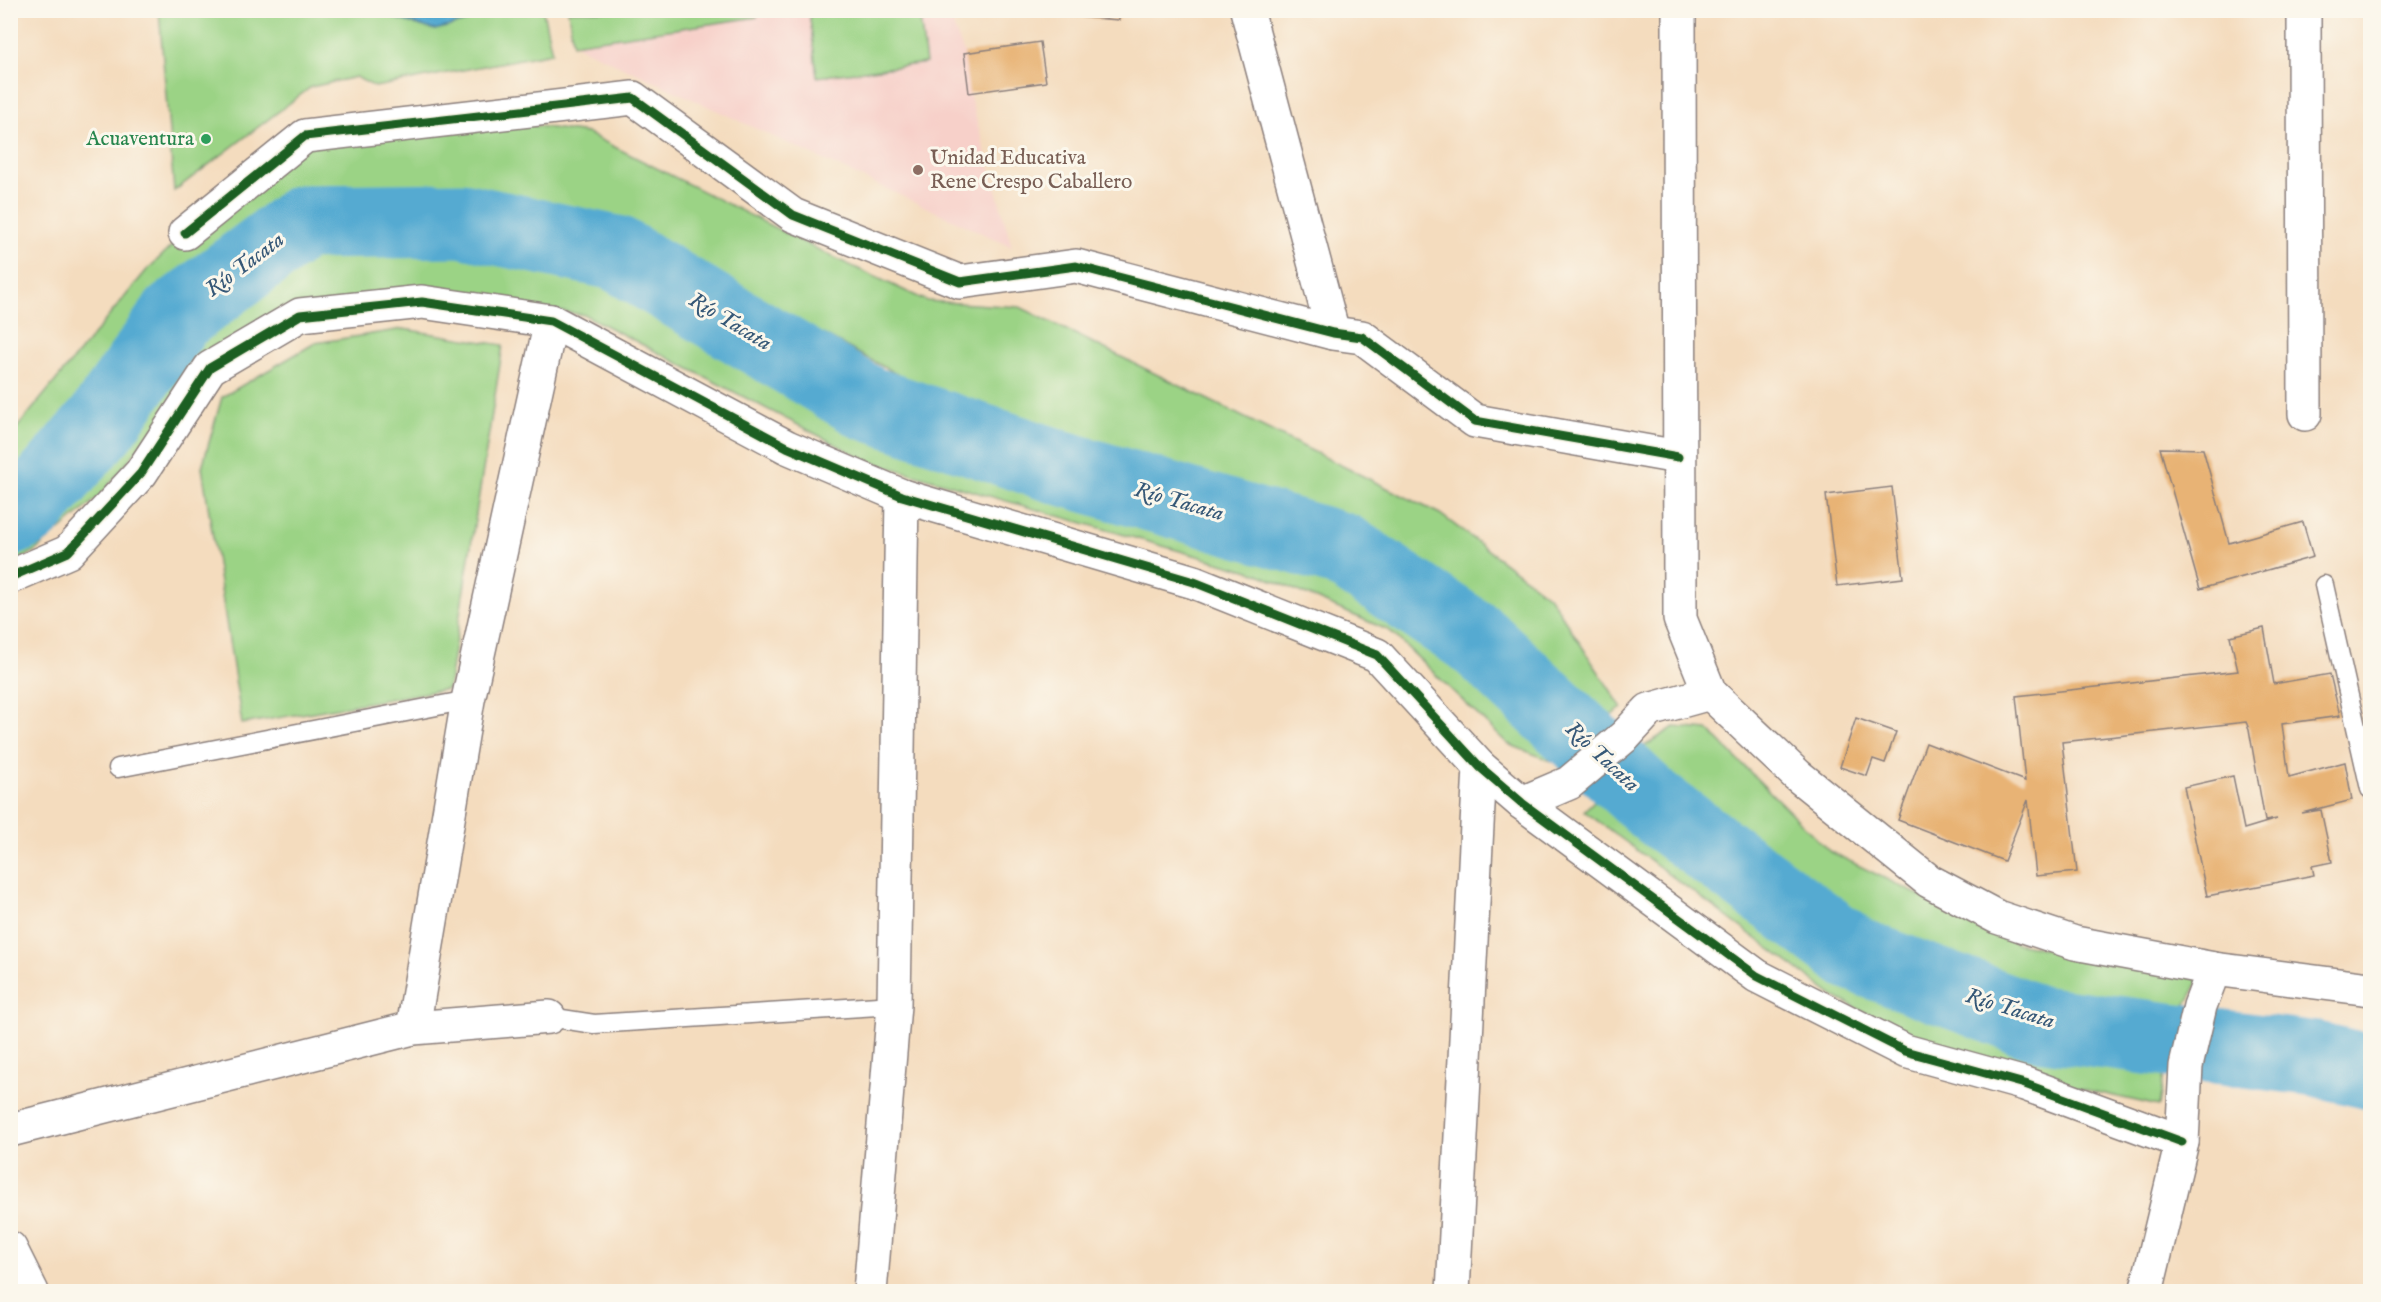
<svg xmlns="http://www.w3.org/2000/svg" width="2381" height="1302" font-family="'IM FELL English',serif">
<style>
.built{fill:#f7d0c9}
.green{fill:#9bd385;stroke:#5e7a60;stroke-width:1.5}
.water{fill:#55aad1;stroke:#3c6686;stroke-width:1.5}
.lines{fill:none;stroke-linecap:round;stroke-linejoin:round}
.river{stroke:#55aad1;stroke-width:75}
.building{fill:#e8b375}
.service-casing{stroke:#8b7f7c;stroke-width:21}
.minor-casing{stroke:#8b7f7c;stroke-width:36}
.service{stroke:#fff;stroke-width:18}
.minor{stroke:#fff;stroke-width:33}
.cycleway-casing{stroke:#fbf7ec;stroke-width:13}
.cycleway{stroke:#1b5e20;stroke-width:9}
.leisure-dot{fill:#2e9e5b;stroke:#fbf7ec;stroke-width:2}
.education-dot{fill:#8d6e63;stroke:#fbf7ec;stroke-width:2}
.labels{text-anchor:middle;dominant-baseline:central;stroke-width:6;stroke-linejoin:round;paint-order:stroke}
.leisure-label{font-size:21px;fill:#27864d;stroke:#fbf7ec;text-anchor:end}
.education-label{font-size:21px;fill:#785e54;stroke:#fbf7ec;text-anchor:start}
.water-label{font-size:22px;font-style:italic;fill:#365877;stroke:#fbf7ec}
</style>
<rect width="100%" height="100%" fill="#fbf7ec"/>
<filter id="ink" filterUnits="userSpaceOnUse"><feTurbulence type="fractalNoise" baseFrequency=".0167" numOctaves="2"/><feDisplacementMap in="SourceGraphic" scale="12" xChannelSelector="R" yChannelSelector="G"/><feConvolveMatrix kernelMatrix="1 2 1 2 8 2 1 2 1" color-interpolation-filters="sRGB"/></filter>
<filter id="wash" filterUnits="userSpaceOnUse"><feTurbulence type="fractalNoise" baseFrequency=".008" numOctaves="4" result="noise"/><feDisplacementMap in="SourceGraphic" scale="24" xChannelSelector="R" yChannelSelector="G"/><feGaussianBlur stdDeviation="1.35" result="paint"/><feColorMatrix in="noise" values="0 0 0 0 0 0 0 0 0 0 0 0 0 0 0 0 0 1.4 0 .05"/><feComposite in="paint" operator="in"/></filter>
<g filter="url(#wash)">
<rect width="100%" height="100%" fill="#f4dcbe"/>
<!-- built -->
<polygon class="built" points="756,11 952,11 954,28 964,53 969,93 1012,247 573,44 757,17"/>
<!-- green -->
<g class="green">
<polygon points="756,10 757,17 573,44 568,11"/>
<polygon points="159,11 543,11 552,53 375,87 356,77 311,87 174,191"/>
<polygon points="809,11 919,11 926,63 817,77"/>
<polygon points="461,115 587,133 839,260 927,301 1020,307 1440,514 1550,597 1622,708 1595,726 1495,633 1356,535 1028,432 904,378 612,220 473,192 319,185 166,302 91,404 21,493 11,498 11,435 146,271 182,236 314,138"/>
<polygon points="324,250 456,250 612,279 868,422 1327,561 1466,652 1577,753 1554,762 1508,744 1390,631 1256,573 868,461 585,315 438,294 313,306 182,394 100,496 35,551 11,566 11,537 53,509 108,452 173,350 256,284"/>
<polygon points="403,329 503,345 448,689 242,724 202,467 222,397 315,343"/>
<polygon points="1674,727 1708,730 1829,851 2016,943 2200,979 2177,1020 2037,1001 1855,929 1721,836 1637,751"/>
<polygon points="1605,790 1841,967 2042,1045 2166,1061 2159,1106 1965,1063 1835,997 1584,811"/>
</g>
<!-- water -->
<polygon class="water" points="390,11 474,11 468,21 435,30 394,18"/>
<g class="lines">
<!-- river -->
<polyline class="river" points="10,519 27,510 102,423 176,317 303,222 461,220 616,253 867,403 1059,467 1342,550 1476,639 1653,805 1856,955 2038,1023 2316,1059 2370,1072"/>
</g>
<g id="blocks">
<!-- building -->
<g class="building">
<polygon points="1049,10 1119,10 1119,20 1049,15"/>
<polygon points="1040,42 1046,82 969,93 964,53"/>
<polygon points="2160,448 2203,449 2229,543 2303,522 2313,557 2200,589"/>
<polygon points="1892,487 1903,578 1837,586 1826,495"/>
<polygon points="2264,628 2274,684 2330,674 2340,716 2282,724 2289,777 2345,762 2352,800 2302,813 2321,810 2332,862 2312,866 2314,875 2207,896 2184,787 2233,776 2244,829 2277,819 2265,821 2249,729 2246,722 2062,742 2077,872 2036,876 2028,800 2004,861 1898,820 1926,743 2025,781 2016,696 2238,671 2230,636"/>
<polygon points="1856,718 1896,732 1885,763 1873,759 1867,776 1840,767"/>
</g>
</g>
</g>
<g filter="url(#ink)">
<use href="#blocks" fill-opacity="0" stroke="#8b7f7c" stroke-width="1.5"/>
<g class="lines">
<defs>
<g id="service">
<polyline points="2324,585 2370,789"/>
<polyline points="118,768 468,700"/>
<polyline points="549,1017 594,1024 894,1005"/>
</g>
<g id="minor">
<polyline points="1247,10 1333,333"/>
<polyline points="2304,10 2305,414"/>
<polyline points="185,233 305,136 633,98 793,215 960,282 1076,266 1333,333 1362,337 1475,421 1678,457"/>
<polyline points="10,577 68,552 141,473 210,368 300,315 422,302 551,321 787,447 902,496 1194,582 1377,655 1480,767 1522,803 1757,976 1905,1051 2025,1084 2182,1142"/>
<polyline points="1710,693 1797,775 1929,881 1997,917 2075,943 2214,969 2370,989"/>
<polyline points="1522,803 1569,783 1625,736 1649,710 1710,693 1680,619 1679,10"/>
<polyline points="413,1028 468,700 551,321"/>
<polyline points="10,1130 413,1028 549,1017"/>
<polyline points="10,1248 32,1292"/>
<polyline points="870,1292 894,1005 902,496"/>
<polyline points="1453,1292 1480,767"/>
<polyline points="2146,1292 2182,1142 2186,1066 2200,1006 2214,969"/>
</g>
</defs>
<!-- service casing -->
<use href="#service" class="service-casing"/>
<!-- minor casing -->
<use href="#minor" class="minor-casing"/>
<!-- service -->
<use href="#service" class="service"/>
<!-- minor -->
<use href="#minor" class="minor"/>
<defs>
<g id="cycleway">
<polyline points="185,233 305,136 633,98 793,215 960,282 1076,266 1333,333 1362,337 1475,421 1678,457"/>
<polyline points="10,577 68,552 141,473 210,368 300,315 422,302 551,321 787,447 902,496 1194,582 1377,655 1480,767 1522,803 1757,976 1905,1051 2025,1084 2182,1142"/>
</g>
</defs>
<!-- cycleway casing -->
<use href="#cycleway" class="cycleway-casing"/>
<!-- cycleway -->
<use href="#cycleway" class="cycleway"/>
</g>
</g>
<!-- markers -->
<circle class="leisure-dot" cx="206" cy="139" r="6"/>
<circle class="education-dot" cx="918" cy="170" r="6"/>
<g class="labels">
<!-- leisure labels -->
<g class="leisure-label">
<text x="194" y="139">Acuaventura</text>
</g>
<!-- education labels -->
<g class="education-label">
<text x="930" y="158">Unidad Educativa<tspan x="930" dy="24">Rene Crespo Caballero</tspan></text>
</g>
<!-- water labels -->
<g class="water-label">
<text transform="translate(245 265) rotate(-37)">Río Tacata</text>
<text transform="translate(730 322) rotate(31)">Río Tacata</text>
<text transform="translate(1179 502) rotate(16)">Río Tacata</text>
<text transform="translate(1602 757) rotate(43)">Río Tacata</text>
<text transform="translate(2010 1009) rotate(17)">Río Tacata</text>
</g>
</g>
<!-- margin -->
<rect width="2381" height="1302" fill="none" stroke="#fbf7ec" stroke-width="36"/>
</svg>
